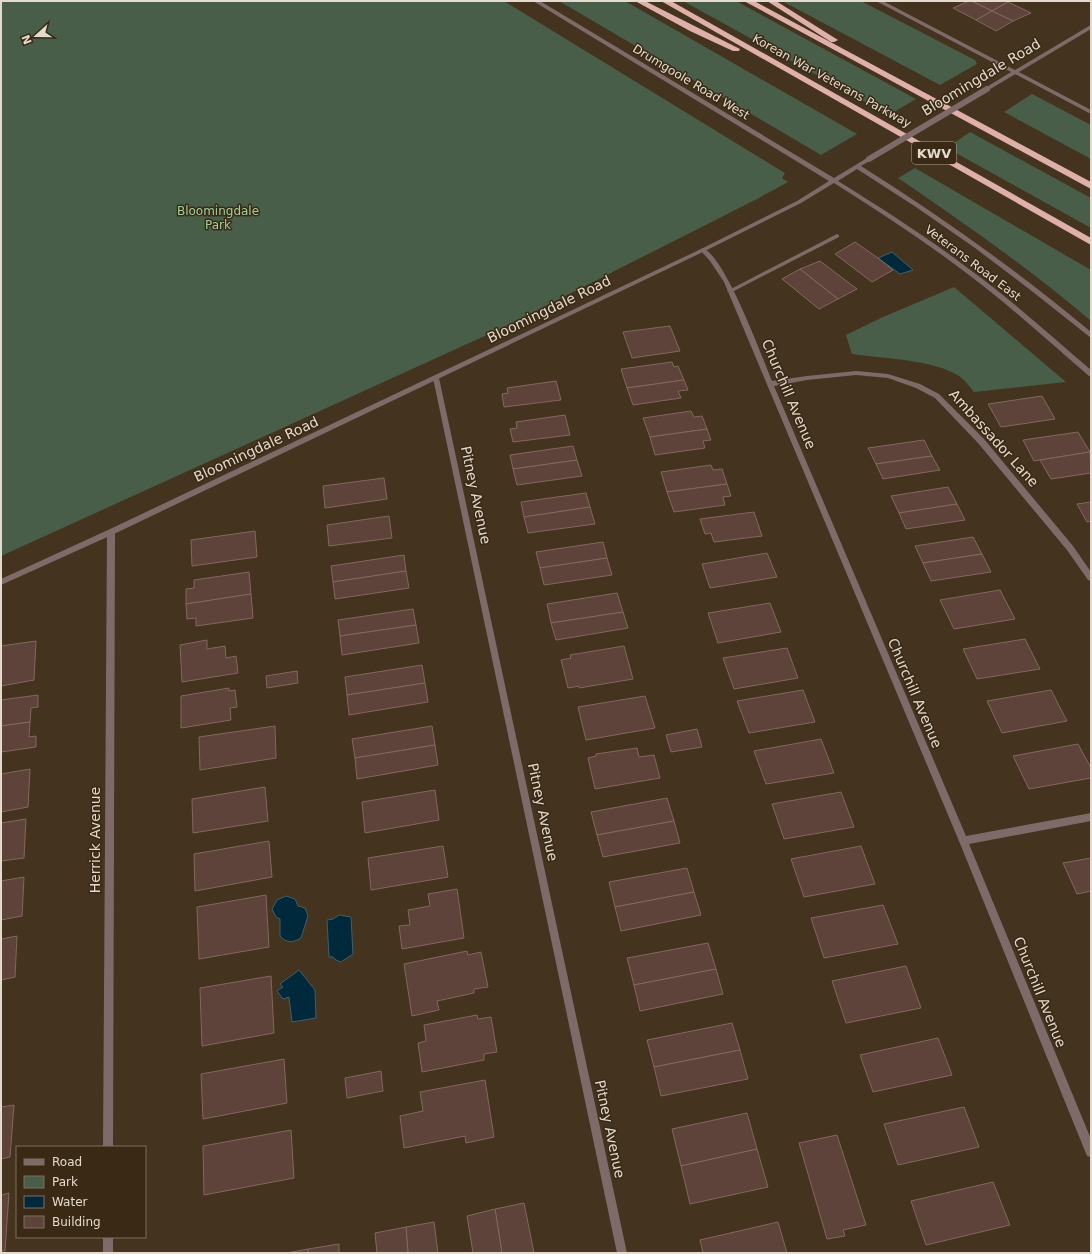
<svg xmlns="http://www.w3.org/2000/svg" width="1092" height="1254" font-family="'DejaVu Sans',sans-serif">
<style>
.green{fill:#485e48}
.water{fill:#00293c;stroke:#445e68}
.building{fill:#5e433b;stroke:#84675e}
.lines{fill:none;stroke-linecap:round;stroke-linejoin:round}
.service{fill:#7e6a68;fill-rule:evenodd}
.minor{fill:#7e6a68;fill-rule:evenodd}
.tertiary{fill:#7e6a68;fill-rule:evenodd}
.motorway{fill:#dfafaa;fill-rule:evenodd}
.tertiary-bridge{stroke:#7e6a68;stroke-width:6}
.labels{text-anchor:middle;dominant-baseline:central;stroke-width:3;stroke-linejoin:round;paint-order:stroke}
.far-street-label{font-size:12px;fill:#e4dacd;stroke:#392915}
.far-park-label{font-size:12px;fill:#9ed09e;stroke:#392915}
.shield{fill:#392915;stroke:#b1a596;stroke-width:1}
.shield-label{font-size:13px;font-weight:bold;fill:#e4dacd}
.street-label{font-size:14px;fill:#e4dacd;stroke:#392915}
</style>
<rect width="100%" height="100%" fill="#43331f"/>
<!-- green -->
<g class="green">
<polygon points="1,1 504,1 785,173 782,178 788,182 757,199 500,329 1,556"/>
<polygon points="559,1 625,1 857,134 821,155"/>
<polygon points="683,1 736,1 916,99 889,115"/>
<polygon points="782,1 861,1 975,60 977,64 940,85"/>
<polygon points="1032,94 1091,125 1091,159 1004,112"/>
<polygon points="970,132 1091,198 1091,228 947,148"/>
<path d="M915 168 1091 270V321C1030 269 964 223 898 178Z"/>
<path d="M954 287 1066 382 974 392C969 386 965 380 959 376 935 360 881 358 852 354L846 335 883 317Z"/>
</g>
<!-- water -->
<g class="water">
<polygon points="892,252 913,270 900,274 878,258"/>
<path d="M286 896 295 899 298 906 305 908 308 916 301 938C293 943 286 943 280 936V919L276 917 272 909 277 900Z"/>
<polygon points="339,915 351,917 353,954 341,962 336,960 333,957 329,957 327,920 333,919"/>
<polygon points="299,970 315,990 316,1018 292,1022 289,997 283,999 277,991 283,987 280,984"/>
</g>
<!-- building -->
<g class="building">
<polygon points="969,1 972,1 992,11 976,20 953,8"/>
<polygon points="972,1 1006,1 1008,2 992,11"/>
<polygon points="1008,2 1031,13 1013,21 992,11"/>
<polygon points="992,11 1013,21 996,31 976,20"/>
<polygon points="855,242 878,258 893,270 872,282 835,254"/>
<polygon points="820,261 857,289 838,299 800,269"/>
<polygon points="800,269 838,299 819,309 782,279"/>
<polygon points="670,326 680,351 632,358 623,332"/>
<polygon points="672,362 674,367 678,366 684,380 627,388 621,369"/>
<polygon points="684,380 688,390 678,391 681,398 633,405 627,388"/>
<polygon points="556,381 561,400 504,407 502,394 508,393 507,388"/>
<polygon points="1042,396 1055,419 1001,427 988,404"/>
<polygon points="691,411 694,417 702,416 707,429 650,437 643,418"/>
<polygon points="565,415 570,435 513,442 510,429 517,428 516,422"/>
<polygon points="707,429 711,440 703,441 705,448 655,455 650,437"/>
<polygon points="1078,432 1090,452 1034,461 1023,440"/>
<polygon points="924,440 932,456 876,464 868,448"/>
<polygon points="573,446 577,460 513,469 510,455"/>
<polygon points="1090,452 1091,473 1051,479 1040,460"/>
<polygon points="932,456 940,470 883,479 876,464"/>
<polygon points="577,460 582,476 517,485 513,469"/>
<polygon points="711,465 713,470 722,469 727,484 667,492 661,472"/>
<polygon points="384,478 387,499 325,508 323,486"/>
<polygon points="727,484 731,496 723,497 725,505 674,512 667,492"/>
<polygon points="948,487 957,504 899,513 891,496"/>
<polygon points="586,493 590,507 524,517 521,502"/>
<polygon points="1091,502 1091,521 1087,522 1077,504"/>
<polygon points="957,504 965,520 906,529 899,513"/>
<polygon points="590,507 595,524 528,533 524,517"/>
<polygon points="754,512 762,536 714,542 711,533 705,534 700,519"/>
<polygon points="389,516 392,538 329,546 327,525"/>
<polygon points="255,531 257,557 192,566 191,540"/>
<polygon points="973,537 982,554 923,563 915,546"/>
<polygon points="603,542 607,558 540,568 536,552"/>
<polygon points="767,553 777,577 710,588 702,564"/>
<polygon points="982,554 991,572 931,581 923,563"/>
<polygon points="404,555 406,571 333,582 331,566"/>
<polygon points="607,558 612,575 544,585 540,568"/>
<polygon points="406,571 409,588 335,599 333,582"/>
<polygon points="249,572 251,594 186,604 186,589 194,588 194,580"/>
<polygon points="1000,590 1015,619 954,629 940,600"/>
<polygon points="617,593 623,612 551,623 547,604"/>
<polygon points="251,594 253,618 196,626 196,618 187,619 186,604"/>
<polygon points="770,603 781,632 718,643 708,613"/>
<polygon points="413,609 416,625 340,636 338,620"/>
<polygon points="623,612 628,628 556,640 551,623"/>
<polygon points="416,625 419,643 342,655 340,636"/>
<polygon points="1025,639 1040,669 977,679 963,649"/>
<polygon points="207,640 207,649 225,646 226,658 236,656 238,673 182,682 180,645"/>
<polygon points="36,641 34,680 1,686 1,646"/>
<polygon points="624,646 633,679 579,688 579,686 568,688 561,660 571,658 570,655"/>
<polygon points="787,648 798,678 734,689 723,658"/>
<polygon points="422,665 425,683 347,695 345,677"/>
<polygon points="297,671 298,683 267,688 266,676"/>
<polygon points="425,683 428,702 349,715 347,695"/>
<polygon points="229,688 229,691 235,690 237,707 230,708 231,720 181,728 181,696"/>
<polygon points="803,690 815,722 749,733 737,701"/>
<polygon points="1051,690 1067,721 1002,733 987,701"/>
<polygon points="38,695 38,707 31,708 30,722 1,726 1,700"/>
<polygon points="645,696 655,728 586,740 578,707"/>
<polygon points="30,722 29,737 36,736 36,747 1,752 1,726"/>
<polygon points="275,726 276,758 200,770 199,737"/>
<polygon points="432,726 435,745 355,758 352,739"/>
<polygon points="697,729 702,747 671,752 666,735"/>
<polygon points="821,739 834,773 766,784 754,751"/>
<polygon points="1078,744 1091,768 1091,778 1029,789 1013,756"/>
<polygon points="435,745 438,765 357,779 355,758"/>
<polygon points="637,748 639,757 654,755 660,778 595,789 588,758 596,756 596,754"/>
<polygon points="30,769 28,807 1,812 1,774"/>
<polygon points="265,787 268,821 193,833 192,799"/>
<polygon points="435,790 439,820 365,833 362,802"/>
<polygon points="841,792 854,827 784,839 772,804"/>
<polygon points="667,798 674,821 597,835 591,812"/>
<polygon points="26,819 24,858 1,861 1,823"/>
<polygon points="674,821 680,843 603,857 597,835"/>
<polygon points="269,841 272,877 195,891 194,854"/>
<polygon points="443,846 448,877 371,890 368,858"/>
<polygon points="861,846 875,884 804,897 791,859"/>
<polygon points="1091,858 1091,891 1077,894 1063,863"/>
<polygon points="687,868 694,892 615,907 609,882"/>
<polygon points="24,877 22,916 1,920 1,881"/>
<polygon points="457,889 464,938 402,949 399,926 410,925 408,910 430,906 428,894"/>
<polygon points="694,892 701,915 621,931 615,907"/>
<polygon points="266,895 269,947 199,959 197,907"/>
<polygon points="883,905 898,944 824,958 811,918"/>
<polygon points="17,936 15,977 1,980 1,939"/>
<polygon points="708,943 716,969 634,985 627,958"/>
<polygon points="467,951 468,955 481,952 488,987 474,989 474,993 437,1001 439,1010 412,1016 404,964"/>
<polygon points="906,966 921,1008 846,1023 832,981"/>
<polygon points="716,969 723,994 640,1011 634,985"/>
<polygon points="271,976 274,1033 202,1046 200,988"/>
<polygon points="477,1015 478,1019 491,1017 497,1052 484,1054 484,1060 422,1072 418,1043 426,1041 424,1025"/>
<polygon points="732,1023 740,1050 654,1067 647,1040"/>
<polygon points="938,1038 952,1075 873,1092 860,1055"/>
<polygon points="740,1050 748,1079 661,1096 654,1067"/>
<polygon points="284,1059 287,1103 203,1119 201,1074"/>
<polygon points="381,1071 383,1091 347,1098 345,1078"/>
<polygon points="485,1080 494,1137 466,1143 465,1136 404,1148 400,1116 423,1111 420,1092"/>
<polygon points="14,1105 10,1157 1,1159 1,1107"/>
<polygon points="964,1107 979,1147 898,1165 884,1124"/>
<polygon points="747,1113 757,1149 681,1166 672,1129"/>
<polygon points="291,1130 294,1178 204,1195 203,1146"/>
<polygon points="837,1135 866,1225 843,1230 845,1236 827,1239 799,1143"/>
<polygon points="757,1149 768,1187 690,1204 681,1166"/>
<polygon points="993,1182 1010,1225 926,1245 911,1201"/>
<polygon points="9,1193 5,1251 1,1251 1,1195"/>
<polygon points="524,1203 534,1253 502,1253 495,1209"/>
<polygon points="495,1209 502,1253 473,1253 467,1216"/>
<polygon points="434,1222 438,1253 408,1253 406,1227"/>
<polygon points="778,1222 787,1253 703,1253 700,1240"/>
<polygon points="406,1227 408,1253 377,1253 375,1233"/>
<polygon points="339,1244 339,1253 308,1253 308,1249"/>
<polygon points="308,1249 308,1253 287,1253"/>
</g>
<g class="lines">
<!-- service -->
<polygon class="service" points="837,234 839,235 839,237 732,292 730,293 727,291"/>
<!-- minor -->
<g class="minor">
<polygon points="1013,71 1017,71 1091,110 1091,114 1013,73"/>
<path d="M703 248C726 258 761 355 772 381L807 376 856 371 888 374 920 384 939 394 984 439 1073 546 1091 572V581L1088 580 1067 550 978 443 935 398 916 388 888 378 856 375 807 380 774 386 966 836 1091 813V821L969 844 1091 1139V1157L1087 1156 959 841 724 282 710 261 700 250Z"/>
<polygon points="434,376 438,376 439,378 627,1253 617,1253 433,378"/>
<polygon points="111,529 115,532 113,1147 103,1147 107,532"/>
<rect x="103" y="1237" width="10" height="16"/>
</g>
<!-- tertiary -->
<g class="tertiary">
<path d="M533 1H540L834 178 867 158H871V160L861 166C942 217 1018 271 1091 332V338L1033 292 975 248 916 207 857 169 838 181C883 209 927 237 969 269 1012 300 1051 336 1091 370V376H1089C1048 341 1008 304 965 272 923 240 878 211 834 183L801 203 705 251 114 534 1 585V579L108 530 701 249 797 201 829 181Z"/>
<polygon points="876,1 883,1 1015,70 1089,26 1091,25 1091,29 987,91 985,90 985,88 1011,72"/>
</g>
<!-- motorway -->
<g class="motorway">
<polygon points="635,1 645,1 740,49 739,51 733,51 690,31"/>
<polygon points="661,1 671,1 1091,238 1091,245"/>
<polygon points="744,1 754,1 1091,182 1091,189"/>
<polygon points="767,1 776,1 838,40 834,42 831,42"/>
</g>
<!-- tertiary-bridge -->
<polyline class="tertiary-bridge" points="869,159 987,89"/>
</g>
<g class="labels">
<!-- far-street labels -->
<g class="far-street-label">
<text transform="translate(832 81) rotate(29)">Korean War Veterans Parkway</text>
<text transform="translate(691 82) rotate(31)">Drumgoole Road West</text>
<text transform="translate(973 263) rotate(37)">Veterans Road East</text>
</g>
<!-- far-park labels -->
<g class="far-park-label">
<text x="218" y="211">Bloomingdale<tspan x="218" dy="14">Park</tspan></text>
</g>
<!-- shield labels -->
<rect class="shield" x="912" y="142" width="44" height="22" rx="3"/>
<g class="shield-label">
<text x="934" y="153">KWV</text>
</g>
<!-- street labels -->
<g class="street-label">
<text transform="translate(981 77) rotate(-31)">Bloomingdale Road</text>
<text transform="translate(549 309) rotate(-26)">Bloomingdale Road</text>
<text transform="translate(789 394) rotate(67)">Churchill Avenue</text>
<text transform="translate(994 438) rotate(48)">Ambassador Lane</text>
<text transform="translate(256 449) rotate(-25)">Bloomingdale Road</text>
<text transform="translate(476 495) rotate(78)">Pitney Avenue</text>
<text transform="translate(915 693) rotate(67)">Churchill Avenue</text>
<text transform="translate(543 812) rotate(78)">Pitney Avenue</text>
<text transform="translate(95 840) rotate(-90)">Herrick Avenue</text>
<text transform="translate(1040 992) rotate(68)">Churchill Avenue</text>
<text transform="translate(610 1129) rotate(78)">Pitney Avenue</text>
</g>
</g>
<!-- border -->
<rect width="1092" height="1254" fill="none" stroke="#e4dacd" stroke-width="4"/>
<!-- legend -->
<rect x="16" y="1146" width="130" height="92" fill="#392915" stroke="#7d705f"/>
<rect x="24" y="1159" width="20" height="6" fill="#7e6a68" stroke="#7d705f"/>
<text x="52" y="1166" font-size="12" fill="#e4dacd">Road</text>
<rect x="24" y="1176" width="20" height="12" fill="#485e48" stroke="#7d705f"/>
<text x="52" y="1186" font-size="12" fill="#e4dacd">Park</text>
<rect x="24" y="1196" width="20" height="12" fill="#00293c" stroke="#7d705f"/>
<text x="52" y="1206" font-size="12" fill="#e4dacd">Water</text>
<rect x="24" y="1216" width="20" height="12" fill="#5e433b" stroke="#7d705f"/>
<text x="52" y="1226" font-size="12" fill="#e4dacd">Building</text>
<!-- north arrow -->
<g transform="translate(36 36) rotate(249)" stroke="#392915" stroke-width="3" paint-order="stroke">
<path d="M0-3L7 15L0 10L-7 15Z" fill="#e4dacd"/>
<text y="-6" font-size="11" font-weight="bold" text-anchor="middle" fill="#e4dacd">N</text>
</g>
</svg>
